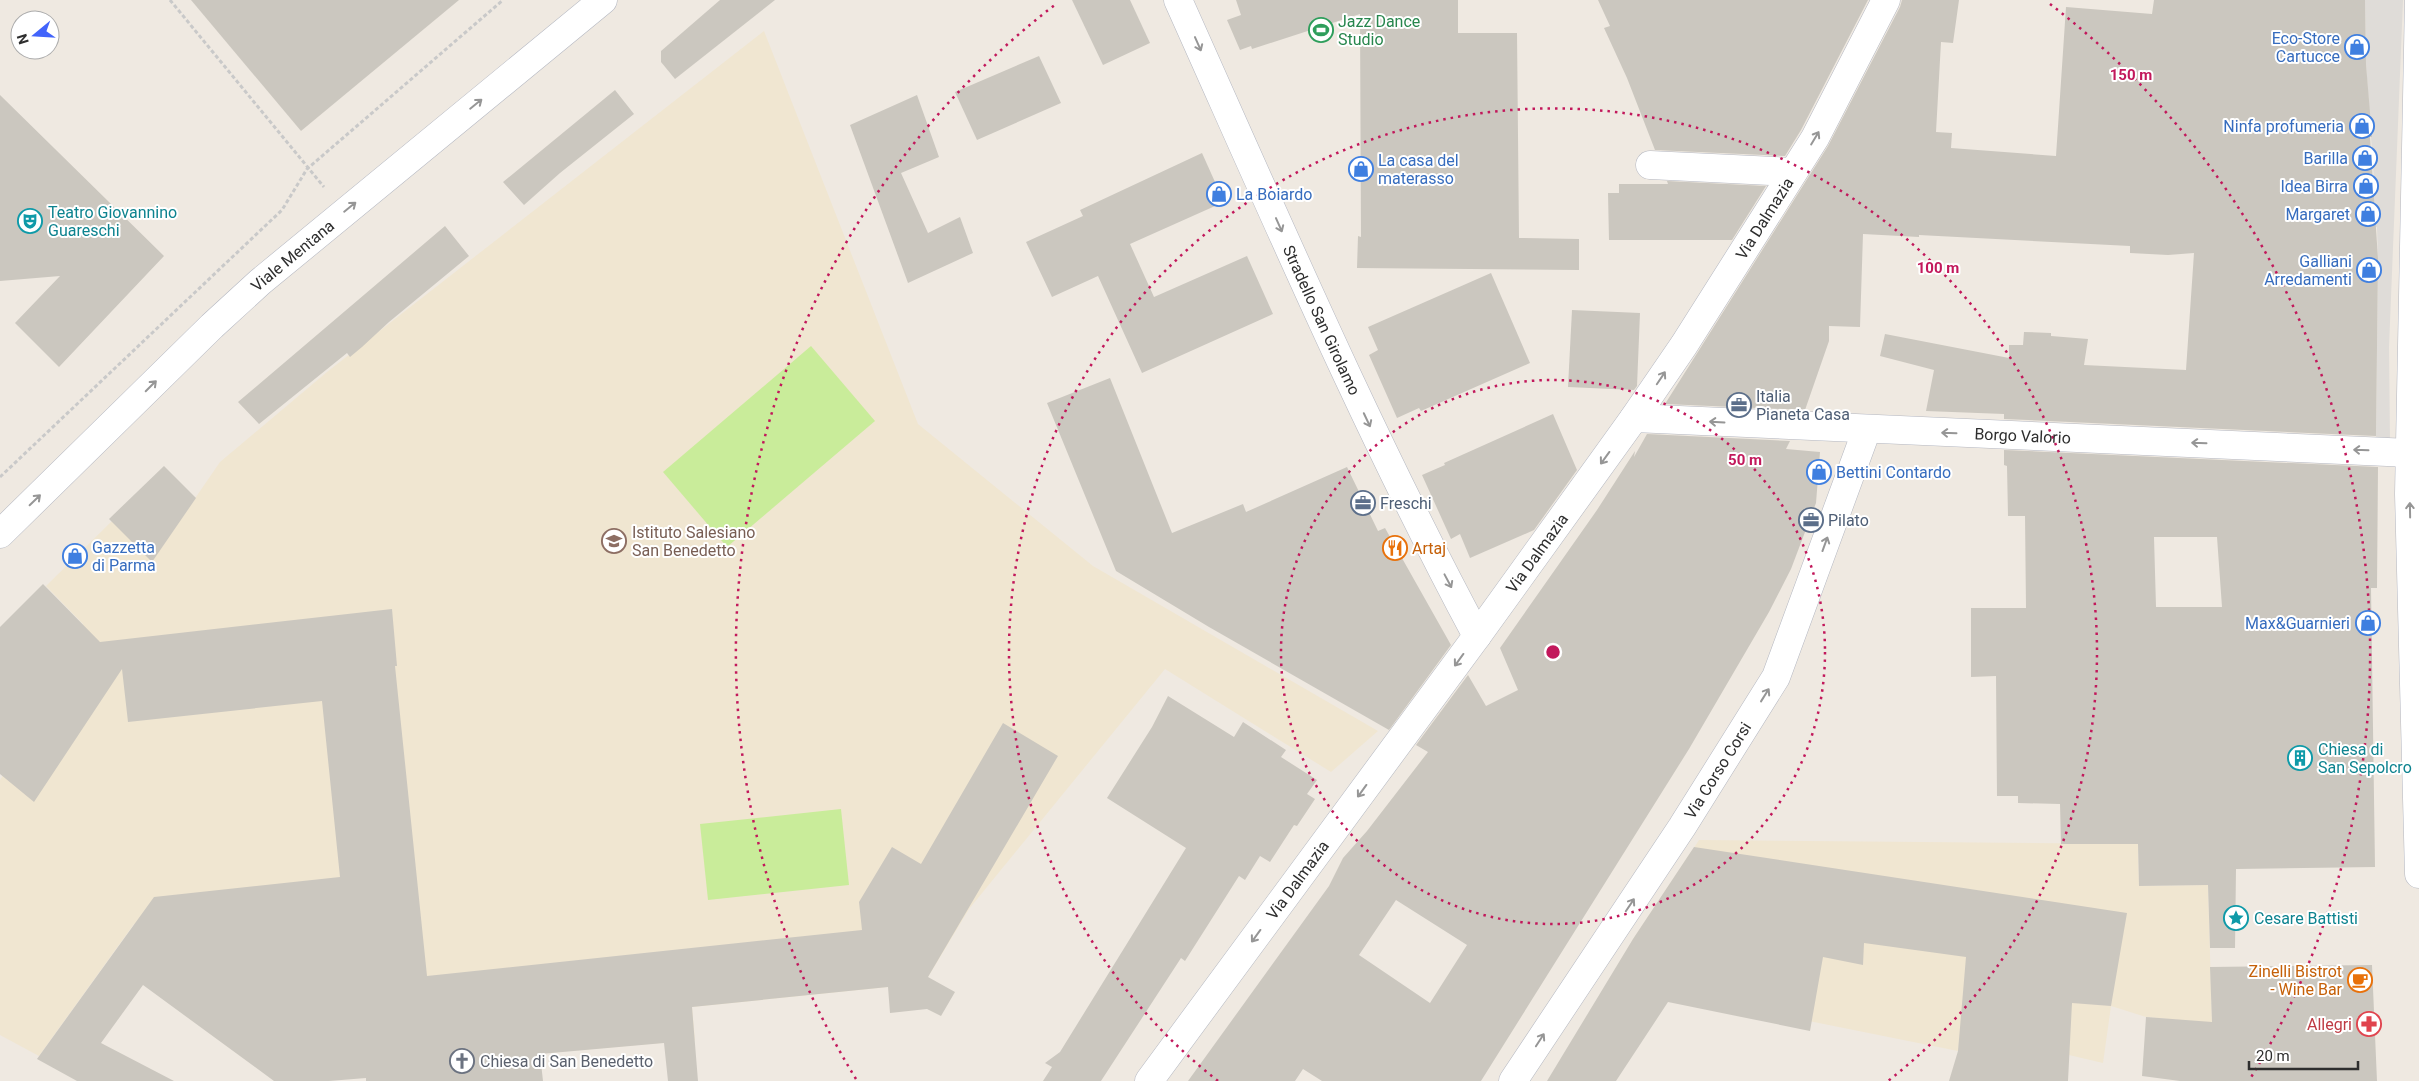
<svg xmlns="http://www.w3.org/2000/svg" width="2419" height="1081" font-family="Roboto,sans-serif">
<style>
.education{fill:#f0e6d1}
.pitch{fill:#c9ec9a}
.plaza{fill:#dfdcd8}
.building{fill:#cbc7bf;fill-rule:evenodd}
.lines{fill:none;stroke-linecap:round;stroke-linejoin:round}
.street-casing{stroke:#b4b7c1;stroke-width:29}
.secondary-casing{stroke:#b4b7c1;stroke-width:29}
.path{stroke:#c9c9c9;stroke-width:3;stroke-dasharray:4 2.5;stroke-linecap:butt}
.street{stroke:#fff;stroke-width:28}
.secondary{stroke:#fff;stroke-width:28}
.oneway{stroke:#969696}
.ring{fill:none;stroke:#c2185b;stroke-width:2.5;stroke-dasharray:2.5 5}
.labels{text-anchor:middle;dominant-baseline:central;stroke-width:4;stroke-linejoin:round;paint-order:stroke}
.leisure-label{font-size:16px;fill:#27864d;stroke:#fff;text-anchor:start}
.shop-label{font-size:16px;fill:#366cbe;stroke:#fff;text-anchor:end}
.culture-label{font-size:16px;fill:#0d838f;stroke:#fff;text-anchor:start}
.street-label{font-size:16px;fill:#2e2e2e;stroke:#fff}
.service-label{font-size:16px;fill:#4e5e75;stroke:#fff;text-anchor:start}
.education-label{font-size:16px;fill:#785e54;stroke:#fff;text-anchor:start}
.food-label{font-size:16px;fill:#c56008;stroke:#fff;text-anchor:start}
.health-label{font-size:16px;fill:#be3a42;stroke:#fff;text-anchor:end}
.worship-label{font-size:16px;fill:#5b616d;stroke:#fff;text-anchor:start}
.centre{fill:#c2185b;stroke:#fff;stroke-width:2.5}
.ring-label{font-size:15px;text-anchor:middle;font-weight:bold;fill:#c2185b;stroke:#fff;stroke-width:4;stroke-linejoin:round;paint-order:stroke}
</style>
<rect width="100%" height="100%" fill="#efe9e1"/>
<!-- education -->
<g class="education">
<polygon points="764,31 918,424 1093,566 1378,731 1331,772 1165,669 969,909 928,977 888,987 692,1007 695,1040 535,1054 275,1028 134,924 39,1056 0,1035 0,780 54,698 83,624 46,586 112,521 152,561 220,462 327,372"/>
<polygon points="1699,840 2138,844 2139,886 2208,885 2212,1023 2146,1017 2111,1006 2103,1063 2069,1055 2045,1066 1958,1051 1794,1018 1632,941"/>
</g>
<!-- pitch -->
<g class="pitch">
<polygon points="811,346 875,421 727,547 663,472"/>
<polygon points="841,809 849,885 708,900 700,824"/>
</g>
<!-- plaza -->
<polygon class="plaza" points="2365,0 2403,0 2389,347 2390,442 2376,441 2378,259 2377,227 2373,227 2372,195 2375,194 2366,64"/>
<!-- building -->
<g class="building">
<polygon points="191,0 459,0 301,131"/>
<polygon points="720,0 775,0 675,79 661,62 661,51"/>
<polygon points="1072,0 1130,0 1150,43 1103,65"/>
<polygon points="1236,0 1458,0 1458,33 1517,33 1519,238 1579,239 1579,270 1357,268 1358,236 1361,237 1360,14 1252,49 1251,46 1240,50 1227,20 1241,15"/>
<polygon points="1598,0 1868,0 1801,130 1785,156 1655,150 1627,78 1604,28 1610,26"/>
<polygon points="1902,0 1959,0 1953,43 1941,42 1936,132 1952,133 1951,148 2056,156 2066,7 2152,14 2154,0 2365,0 2366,64 2372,137 2370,137 2378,259 2376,436 2004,419 2004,414 1926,411 1934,370 1880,356 1885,334 2009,358 2009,345 2023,345 2024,332 2051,333 2051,336 2088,339 2084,365 2186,370 2194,253 2168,255 2130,253 2130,246 1919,235 1919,237 1863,234 1860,327 1829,326 1829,341 1805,410 1665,404 1828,146 1900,7"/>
<polygon points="1039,56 1061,103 977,140 955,92"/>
<polygon points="615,90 634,114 560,173 524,205 503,182"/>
<polygon points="0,95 164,256 59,367 15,323 60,276 0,281"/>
<polygon points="917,95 939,157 901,173 928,233 960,217 973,253 908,283 850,125"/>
<polygon points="1202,153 1224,202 1130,244 1154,297 1247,256 1273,314 1142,373 1098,276 1052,297 1026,242 1083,216 1080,210"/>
<polygon points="1667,181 1766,186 1732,240 1609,240 1608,193 1619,193 1619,184 1668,184"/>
<polygon points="445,226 469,256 389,322 362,347 350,357 347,353 259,424 238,402"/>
<polygon points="1491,273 1530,363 1421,411 1419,408 1397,418 1369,355 1378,350 1368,327"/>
<polygon points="1572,310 1640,313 1637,386 1634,390 1568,387"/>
<polygon points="1110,378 1172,533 1243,504 1246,512 1347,467 1378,531 1385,528 1451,645 1389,730 1209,627 1116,571 1047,403"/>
<polygon points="1553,414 1577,470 1534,530 1470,558 1460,534 1451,539 1422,475 1445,465 1444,463"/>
<path d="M1647 434 1790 441 1786 449 1820 452 1816 503 1791 569 1769 612 1689 749 1481 1081H1322L1303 1069 1295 1081H1188L1329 886 1343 858 1367 831 1428 752 1416 745 1468 675 1486 706 1518 690 1500 648 1597 510 1635 451 1634 457ZM1396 900 1467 945 1430 1003 1359 955Z"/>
<path d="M2004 450 2378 467 2377 588H2371L2375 867 2236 869 2235 948H2210L2208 885 2139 886 2138 844H2061L2060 804 2018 803V796H1997L1996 676 1971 677V608H2026L2025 516H2008L2007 466 2004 465ZM2154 537H2217L2222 607H2156Z"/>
<polygon points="164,466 196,498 152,562 109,519"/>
<polygon points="43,584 100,642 392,609 397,666 395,666 427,976 862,930 859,902 892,847 921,864 1003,723 1058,756 928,977 955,992 941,1016 927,1009 890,1013 888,987 692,1007 698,1081 668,1081 664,1043 540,1054 543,1081 366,1081 366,1078 329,1081 274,1081 143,985 101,1043 174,1081 77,1081 37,1059 154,897 340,877 322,701 128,722 122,669 34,802 0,774 0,627"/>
<polygon points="1168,696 1234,737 1243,722 1286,750 1281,757 1317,780 1307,794 1315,799 1297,826 1294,825 1270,862 1260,856 1245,880 1239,876 1185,961 1181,958 1101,1081 1043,1081 1052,1067 1045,1063 1060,1052 1186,848 1107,798 1152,727"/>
<polygon points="1694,847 2127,913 2111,1006 2072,1003 2068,1081 1949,1081 1958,1051 1966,957 1864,943 1863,965 1823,957 1810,1031 1668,1002 1616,1081 1547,1081 1633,939"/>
<polygon points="2372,965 2377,1081 2180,1081 2142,1076 2146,1017 2212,1022 2210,967"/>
</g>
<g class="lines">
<defs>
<g id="street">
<path id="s1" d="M1178 0C1274 214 1366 429 1477 636"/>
<polyline points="2419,0 2409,494 2419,874"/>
<polyline points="1650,165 1793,172"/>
<path id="s2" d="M1634 418 2410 453"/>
<path id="s3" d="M1149 1081 1477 636 1634 418 1684 345 1815 138 1886 0"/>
<path id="s4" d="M1513 1081 1682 827 1776 677 1867 429"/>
</g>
<g id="secondary">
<path id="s5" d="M0 534 212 326 260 282 603 0"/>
</g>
</defs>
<!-- street casing -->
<use href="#street" class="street-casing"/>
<!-- secondary casing -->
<use href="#secondary" class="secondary-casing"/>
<!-- path -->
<g class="path">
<polyline points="170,0 324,187"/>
<polyline points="0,477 282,210 307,169 503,0"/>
</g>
<!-- street -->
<use href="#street" class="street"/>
<!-- secondary -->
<use href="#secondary" class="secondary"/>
</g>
<!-- one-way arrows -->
<defs><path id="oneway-shaft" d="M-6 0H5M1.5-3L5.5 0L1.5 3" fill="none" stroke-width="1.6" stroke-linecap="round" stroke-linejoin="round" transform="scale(1.25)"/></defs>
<g class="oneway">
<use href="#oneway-shaft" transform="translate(1198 44) rotate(66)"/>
<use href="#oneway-shaft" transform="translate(476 104) rotate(-39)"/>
<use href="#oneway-shaft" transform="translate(1815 138) rotate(-59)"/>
<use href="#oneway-shaft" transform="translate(350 207) rotate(-39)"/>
<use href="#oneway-shaft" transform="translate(1279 225) rotate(66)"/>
<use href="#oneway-shaft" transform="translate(1661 378) rotate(-56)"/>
<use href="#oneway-shaft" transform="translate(151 386) rotate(-45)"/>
<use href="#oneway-shaft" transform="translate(1367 420) rotate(65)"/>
<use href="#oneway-shaft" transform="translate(1717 422) rotate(-177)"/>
<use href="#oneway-shaft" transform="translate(1949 433) rotate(-178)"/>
<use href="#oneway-shaft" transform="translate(2199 443) rotate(-178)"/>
<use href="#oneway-shaft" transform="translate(2361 450) rotate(-178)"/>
<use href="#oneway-shaft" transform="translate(1605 458) rotate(126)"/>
<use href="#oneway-shaft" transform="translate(35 500) rotate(-44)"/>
<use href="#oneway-shaft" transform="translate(2410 510) rotate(-91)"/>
<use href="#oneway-shaft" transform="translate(1825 544) rotate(-70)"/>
<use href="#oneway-shaft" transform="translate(1448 581) rotate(62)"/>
<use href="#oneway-shaft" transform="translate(1459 660) rotate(126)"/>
<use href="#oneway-shaft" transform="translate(1765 695) rotate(-58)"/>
<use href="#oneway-shaft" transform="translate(1362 791) rotate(126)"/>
<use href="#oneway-shaft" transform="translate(1630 905) rotate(-56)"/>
<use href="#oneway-shaft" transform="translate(1256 936) rotate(126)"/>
<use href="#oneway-shaft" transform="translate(1540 1040) rotate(-57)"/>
</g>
<!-- distance rings -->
<g class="ring">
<circle cx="1553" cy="652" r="272"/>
<path d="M1218 1081A544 544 0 1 1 1888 1081"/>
<path d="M856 1079A817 817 0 0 1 1056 4M2050 4A817 817 0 0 1 2250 1079"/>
</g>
<!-- icons -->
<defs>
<symbol id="stadium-ring" viewBox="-11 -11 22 22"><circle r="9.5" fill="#fff" stroke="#2e9e5b" stroke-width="1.5"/><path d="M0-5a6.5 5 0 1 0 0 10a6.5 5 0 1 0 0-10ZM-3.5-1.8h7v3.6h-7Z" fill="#2e9e5b"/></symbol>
<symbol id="shop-ring" viewBox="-11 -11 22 22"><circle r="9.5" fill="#fff" stroke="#3f7fe0" stroke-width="1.5"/><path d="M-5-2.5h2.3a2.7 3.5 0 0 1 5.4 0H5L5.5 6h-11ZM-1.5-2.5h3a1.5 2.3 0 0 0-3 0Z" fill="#3f7fe0"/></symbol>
<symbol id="theatre-ring" viewBox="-11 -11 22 22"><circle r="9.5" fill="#fff" stroke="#0f9aa8" stroke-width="1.5"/><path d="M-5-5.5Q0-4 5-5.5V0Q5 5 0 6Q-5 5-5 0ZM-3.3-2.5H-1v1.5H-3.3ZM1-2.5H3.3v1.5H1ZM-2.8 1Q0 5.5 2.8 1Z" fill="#0f9aa8"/></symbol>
<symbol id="office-ring" viewBox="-11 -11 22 22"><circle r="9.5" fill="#fff" stroke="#5c6f8a" stroke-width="1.5"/><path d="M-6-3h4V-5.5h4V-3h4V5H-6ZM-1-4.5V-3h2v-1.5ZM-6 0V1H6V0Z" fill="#5c6f8a"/></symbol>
<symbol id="school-ring" viewBox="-11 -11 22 22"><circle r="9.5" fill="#fff" stroke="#8d6e63" stroke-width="1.5"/><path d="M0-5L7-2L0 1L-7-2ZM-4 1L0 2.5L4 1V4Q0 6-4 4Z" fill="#8d6e63"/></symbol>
<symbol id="restaurant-ring" viewBox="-11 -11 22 22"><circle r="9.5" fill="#fff" stroke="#e8710a" stroke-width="1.5"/><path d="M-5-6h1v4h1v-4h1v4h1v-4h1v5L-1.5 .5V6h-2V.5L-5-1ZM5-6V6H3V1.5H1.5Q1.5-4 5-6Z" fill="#e8710a"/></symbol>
<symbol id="building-ring" viewBox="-11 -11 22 22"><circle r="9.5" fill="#fff" stroke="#0f9aa8" stroke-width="1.5"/><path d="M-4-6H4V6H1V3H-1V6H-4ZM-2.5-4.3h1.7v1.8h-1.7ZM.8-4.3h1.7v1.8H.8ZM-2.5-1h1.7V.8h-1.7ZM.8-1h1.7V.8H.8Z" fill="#0f9aa8"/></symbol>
<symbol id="sight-ring" viewBox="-11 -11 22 22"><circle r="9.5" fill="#fff" stroke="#0f9aa8" stroke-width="1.5"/><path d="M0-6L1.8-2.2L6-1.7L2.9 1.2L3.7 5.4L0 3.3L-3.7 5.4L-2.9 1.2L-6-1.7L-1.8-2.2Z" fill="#0f9aa8"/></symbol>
<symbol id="cafe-ring" viewBox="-11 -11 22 22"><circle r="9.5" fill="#fff" stroke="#e8710a" stroke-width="1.5"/><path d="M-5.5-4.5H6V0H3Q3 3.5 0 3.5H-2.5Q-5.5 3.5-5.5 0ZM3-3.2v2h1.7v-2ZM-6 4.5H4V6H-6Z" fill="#e8710a"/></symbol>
<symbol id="pharmacy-ring" viewBox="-11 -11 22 22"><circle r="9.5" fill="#fff" stroke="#e0444e" stroke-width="1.5"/><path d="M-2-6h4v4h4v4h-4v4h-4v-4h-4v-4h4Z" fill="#e0444e"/></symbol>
<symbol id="church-ring" viewBox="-11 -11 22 22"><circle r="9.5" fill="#fff" stroke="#6b7280" stroke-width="1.5"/><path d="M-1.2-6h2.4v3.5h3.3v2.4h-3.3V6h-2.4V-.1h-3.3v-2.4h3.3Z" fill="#6b7280"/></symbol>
</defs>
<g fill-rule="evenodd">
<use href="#stadium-ring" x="1307" y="16" width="28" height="28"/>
<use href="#shop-ring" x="2343" y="33" width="28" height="28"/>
<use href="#shop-ring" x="2348" y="112" width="28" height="28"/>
<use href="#shop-ring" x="2351" y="144" width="28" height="28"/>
<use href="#shop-ring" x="1347" y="155" width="28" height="28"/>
<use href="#shop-ring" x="2352" y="172" width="28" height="28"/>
<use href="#shop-ring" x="1205" y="180" width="28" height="28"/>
<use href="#shop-ring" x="2354" y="200" width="28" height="28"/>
<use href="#theatre-ring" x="16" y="207" width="28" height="28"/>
<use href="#shop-ring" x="2355" y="256" width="28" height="28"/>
<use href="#office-ring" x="1725" y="391" width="28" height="28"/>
<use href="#shop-ring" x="1805" y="458" width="28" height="28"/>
<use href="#office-ring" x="1349" y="489" width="28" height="28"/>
<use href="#office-ring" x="1797" y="506" width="28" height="28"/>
<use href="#school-ring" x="600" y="527" width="28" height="28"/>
<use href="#restaurant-ring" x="1381" y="534" width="28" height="28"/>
<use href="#shop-ring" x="61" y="542" width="28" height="28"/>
<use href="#shop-ring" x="2354" y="609" width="28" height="28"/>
<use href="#building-ring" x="2286" y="744" width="28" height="28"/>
<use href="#sight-ring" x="2222" y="904" width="28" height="28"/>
<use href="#cafe-ring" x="2346" y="966" width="28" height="28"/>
<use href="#pharmacy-ring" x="2355" y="1010" width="28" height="28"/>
<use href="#church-ring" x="448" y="1047" width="28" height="28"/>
</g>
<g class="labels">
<!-- leisure labels -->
<g class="leisure-label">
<text x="1338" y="21">Jazz Dance<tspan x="1338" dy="18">Studio</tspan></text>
</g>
<!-- shop labels -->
<g class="shop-label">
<text x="2340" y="38">Eco-Store<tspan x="2340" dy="18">Cartucce</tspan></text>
<text x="2344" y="126">Ninfa profumeria</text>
<text x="2348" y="158">Barilla</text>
<text x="1378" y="160" text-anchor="start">La casa del<tspan x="1378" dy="18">materasso</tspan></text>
<text x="2348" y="186">Idea Birra</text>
<text x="1236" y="194" text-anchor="start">La Boiardo</text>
<text x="2350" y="214">Margaret</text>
<text x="2352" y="261">Galliani<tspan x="2352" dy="18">Arredamenti</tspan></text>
<text x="1836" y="472" text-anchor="start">Bettini Contardo</text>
<text x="92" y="547" text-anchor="start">Gazzetta<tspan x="92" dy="18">di Parma</tspan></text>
<text x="2350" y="623">Max&amp;Guarnieri</text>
</g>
<!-- culture labels -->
<g class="culture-label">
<text x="48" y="212">Teatro Giovannino<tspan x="48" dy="18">Guareschi</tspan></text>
<text x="2318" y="749">Chiesa di<tspan x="2318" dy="18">San Sepolcro</tspan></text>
<text x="2254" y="918">Cesare Battisti</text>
</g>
<!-- street labels -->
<g class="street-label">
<text stroke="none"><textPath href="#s3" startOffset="1060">Via Dalmazia</textPath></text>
<text stroke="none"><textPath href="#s5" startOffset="404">Viale Mentana</textPath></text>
<text stroke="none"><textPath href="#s1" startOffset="351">Stradello San Girolamo</textPath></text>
<text stroke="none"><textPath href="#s2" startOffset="389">Borgo Valorio</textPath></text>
<text stroke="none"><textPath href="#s3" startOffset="655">Via Dalmazia</textPath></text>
<text stroke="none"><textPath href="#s4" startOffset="372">Via Corso Corsi</textPath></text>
<text stroke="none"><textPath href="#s3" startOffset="250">Via Dalmazia</textPath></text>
</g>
<!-- service labels -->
<g class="service-label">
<text x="1756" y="396">Italia<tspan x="1756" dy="18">Pianeta Casa</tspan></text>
<text x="1380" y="503">Freschi</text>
<text x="1828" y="520">Pilato</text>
</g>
<!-- education labels -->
<g class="education-label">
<text x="632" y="532">Istituto Salesiano<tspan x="632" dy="18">San Benedetto</tspan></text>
</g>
<!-- food labels -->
<g class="food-label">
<text x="1412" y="548">Artaj</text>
<text x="2342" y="971" text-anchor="end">Zinelli Bistrot<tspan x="2342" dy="18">- Wine Bar</tspan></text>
</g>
<!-- health labels -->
<g class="health-label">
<text x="2352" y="1024">Allegri</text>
</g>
<!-- worship labels -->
<g class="worship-label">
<text x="480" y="1061">Chiesa di San Benedetto</text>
</g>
</g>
<circle cx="1553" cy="652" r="8" class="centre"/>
<g class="ring-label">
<text x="2131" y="80">150 m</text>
<text x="1938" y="273">100 m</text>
<text x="1745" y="465">50 m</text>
</g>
<!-- north arrow -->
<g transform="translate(35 35) rotate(252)"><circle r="24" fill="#ffffff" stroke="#ababab"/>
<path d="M0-4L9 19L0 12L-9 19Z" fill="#4264fb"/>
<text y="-8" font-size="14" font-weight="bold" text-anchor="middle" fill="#2e2e2e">N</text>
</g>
<!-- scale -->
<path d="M2249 1061v8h109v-8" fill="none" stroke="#2e2e2e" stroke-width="2.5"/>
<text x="2256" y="1061" font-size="15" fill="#2e2e2e" stroke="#ffffff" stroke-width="4" paint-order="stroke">20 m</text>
</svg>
